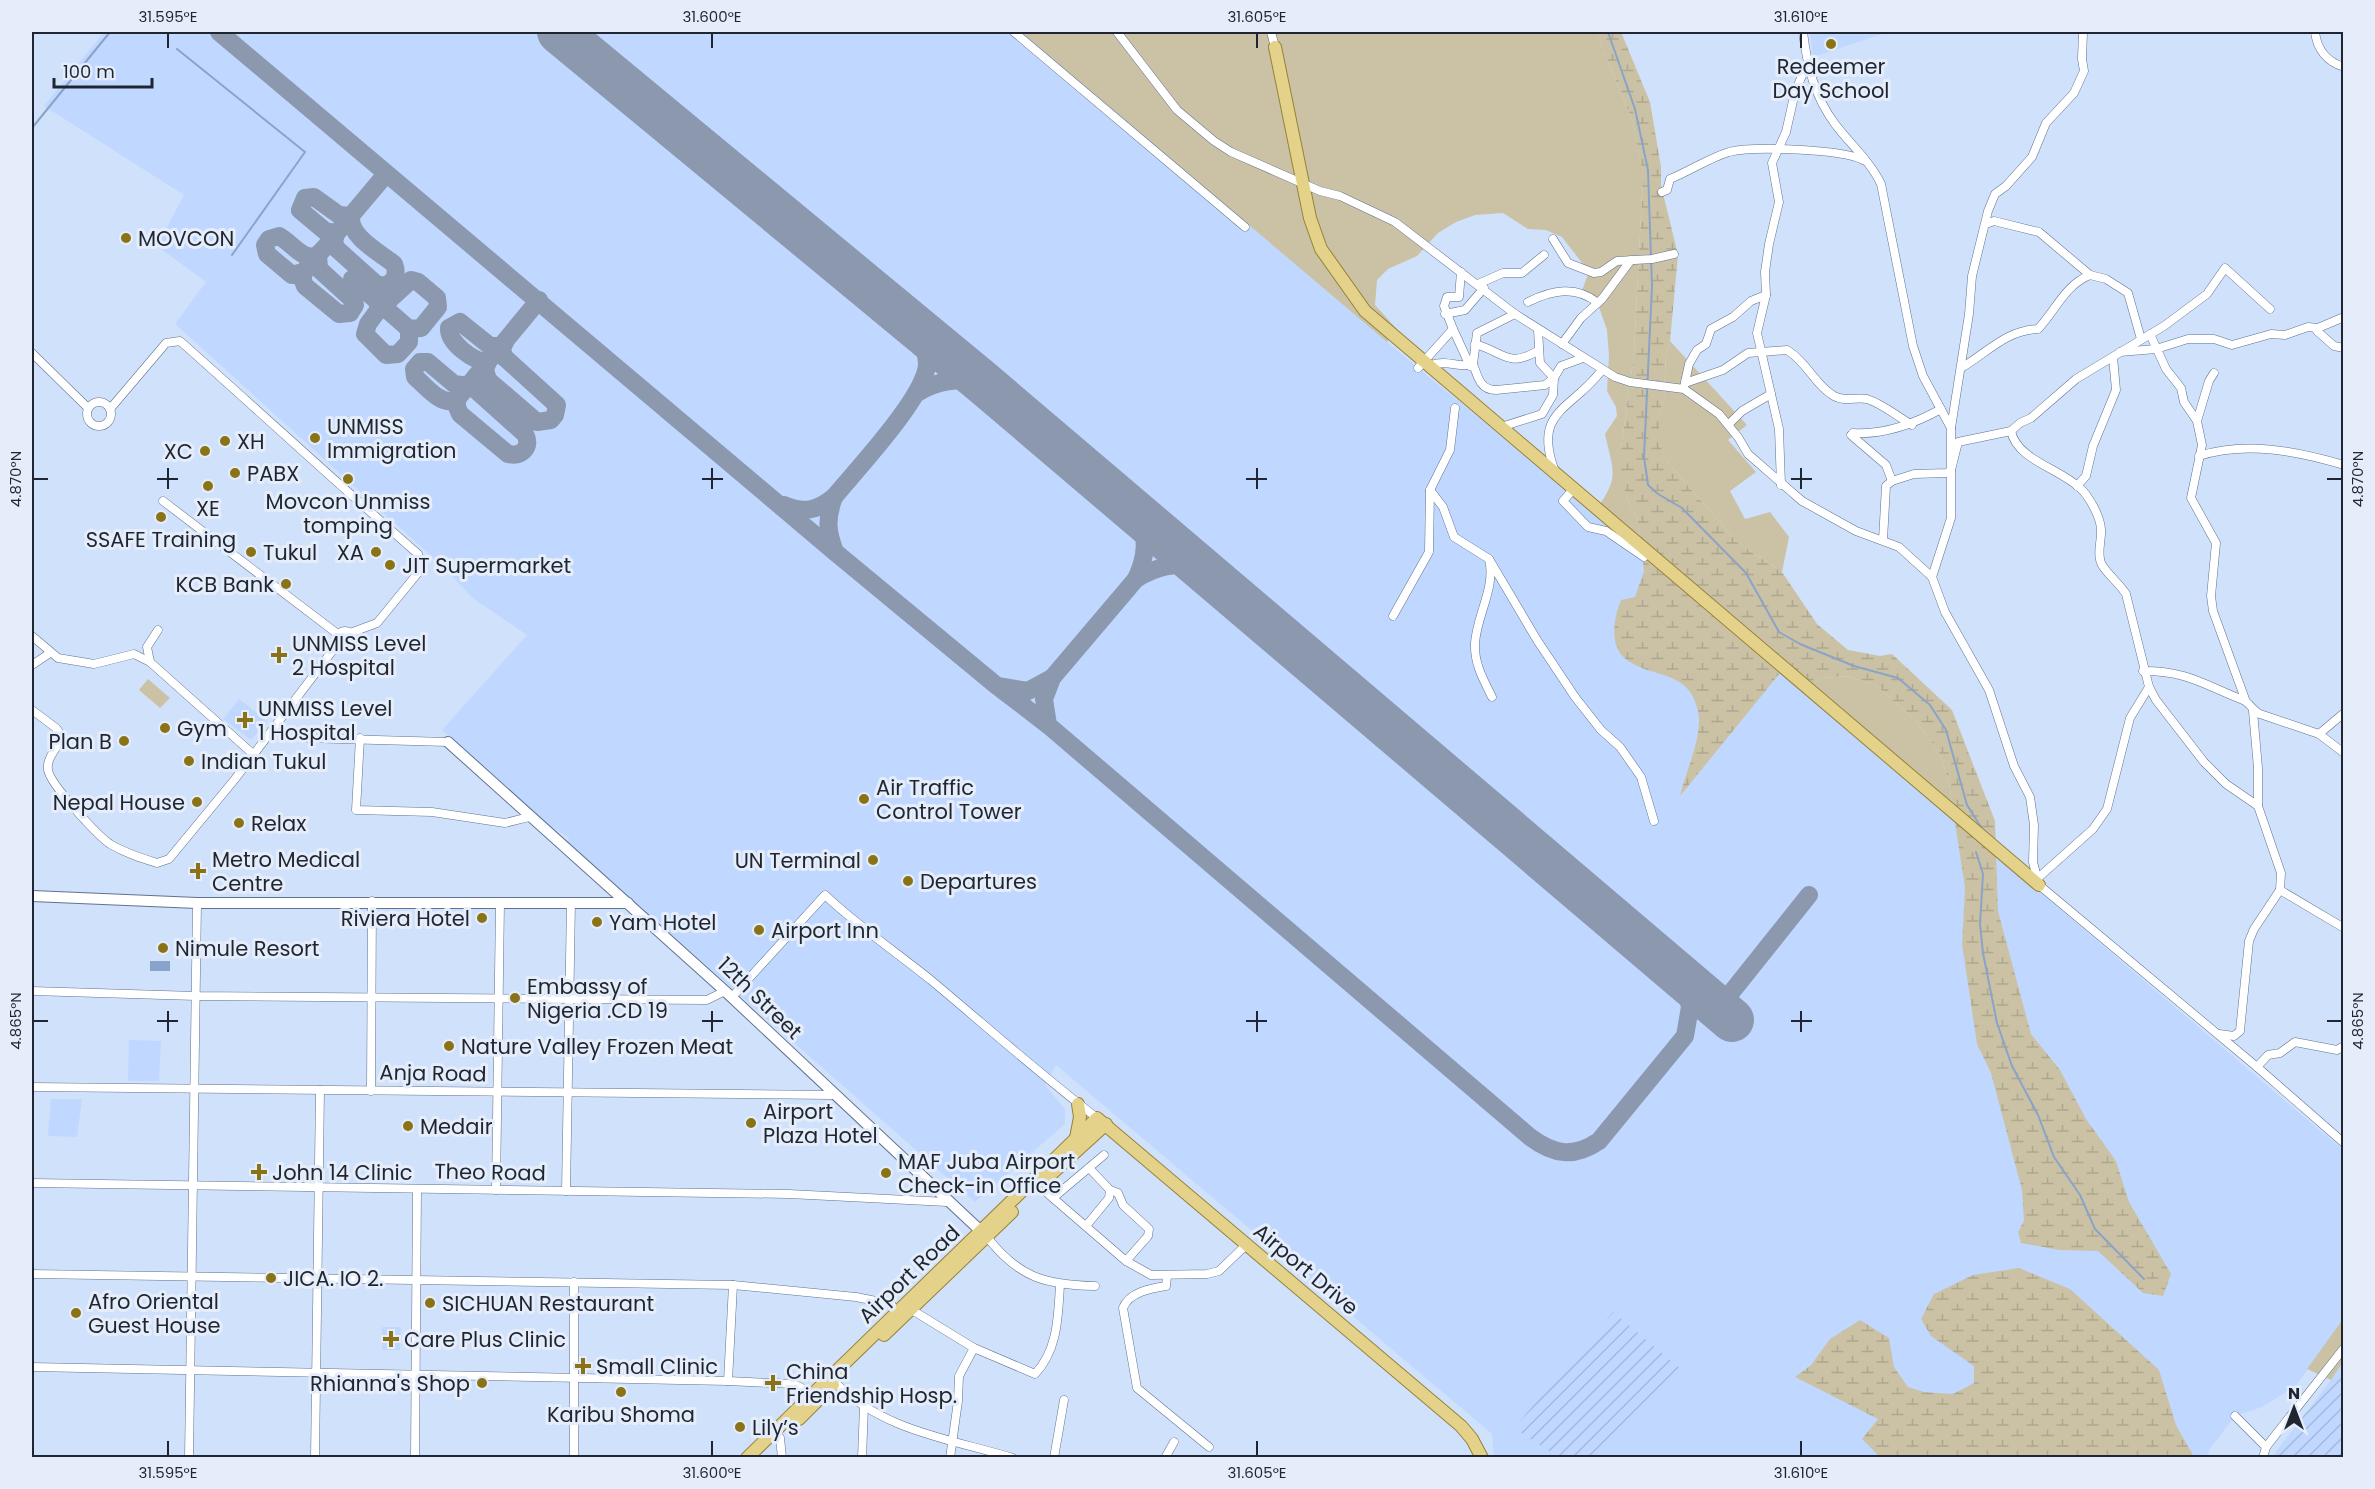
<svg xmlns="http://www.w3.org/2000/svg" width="2375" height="1489" font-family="Poppins,sans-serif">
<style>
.built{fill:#c0d8ff}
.industrial{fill:url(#industrial-furrows)}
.green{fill:#cbc2a5}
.wetland{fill:url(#wetland-marsh)}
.water{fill:#8aa3c9}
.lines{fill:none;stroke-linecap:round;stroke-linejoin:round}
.stream{stroke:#8aa3c9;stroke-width:2}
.taxiway{stroke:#8b98ad;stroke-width:18}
.runway{stroke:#8b98ad;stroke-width:44}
.minor-casing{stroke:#60728f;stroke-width:9}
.tertiary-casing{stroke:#60728f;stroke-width:12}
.primary-casing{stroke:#958238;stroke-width:14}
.minor{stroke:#fff;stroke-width:8}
.tertiary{stroke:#fff;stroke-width:10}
.primary{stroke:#e5d28a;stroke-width:12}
.ticks{fill:none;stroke:#1f2632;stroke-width:2}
.poi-dot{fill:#8a7316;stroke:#e5edfa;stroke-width:2}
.labels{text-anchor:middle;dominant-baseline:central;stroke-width:6;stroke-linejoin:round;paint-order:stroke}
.poi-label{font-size:21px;fill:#1f2632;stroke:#e5edfa;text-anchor:start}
.street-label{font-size:21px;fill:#1f2632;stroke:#e5edfa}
.neatline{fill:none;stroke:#1f2632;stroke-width:2}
.ticks-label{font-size:15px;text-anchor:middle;fill:#1f2632}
</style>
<defs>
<pattern id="industrial-furrows" width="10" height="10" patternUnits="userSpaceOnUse" patternTransform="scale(1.5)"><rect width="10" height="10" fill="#c0d8ff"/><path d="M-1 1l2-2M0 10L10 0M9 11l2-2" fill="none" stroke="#a5b9db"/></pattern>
<pattern id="wetland-marsh" width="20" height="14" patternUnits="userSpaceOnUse" patternTransform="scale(1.5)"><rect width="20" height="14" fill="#cbc2a5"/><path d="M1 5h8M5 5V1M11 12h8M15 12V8" fill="none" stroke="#aea78e"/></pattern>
</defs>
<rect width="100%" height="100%" fill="#d0e1fb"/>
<!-- built -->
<g class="built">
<polygon points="104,32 1021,32 1418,368 1564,487 2343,1150 2343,1319 2296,1386 2262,1407 2235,1416 2209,1450 2208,1457 1494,1457 1492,1434 1056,1065 1045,1085 1065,1109 1065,1124 975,1202 567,843 569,838 552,827 442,730 527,635 474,599 440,564 175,324 206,282 157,246 184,195 44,106"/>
<polygon points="1810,32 1888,32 1813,57"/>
<polygon points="239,699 267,721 251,740 223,719"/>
<polygon points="129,1040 161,1041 159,1081 128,1081"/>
<polygon points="51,1099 82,1099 77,1137 48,1136"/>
<polygon points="382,1327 401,1327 400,1350 382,1350"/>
</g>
<!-- industrial -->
<g class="industrial">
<polygon points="1613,1312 1681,1369 1597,1457 1558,1457 1514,1428"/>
<polygon points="2343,1362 2343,1457 2271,1458 2331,1380"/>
</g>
<!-- green -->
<g class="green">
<path d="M1021 32H1596L1633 122 1643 174 1634 353 1621 449 1627 499 1637 517 1642 553 1594 513C1620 476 1614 475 1605 434L1617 416 1616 407 1607 391 1609 356 1607 330 1599 307 1591 304 1581 293 1589 272 1562 237 1546 230 1528 229 1503 213 1475 215 1456 222 1438 233 1417 256 1388 269 1377 280 1375 305 1397 329 1387 342Z"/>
<polygon points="1670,341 1747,425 1728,440 1756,472 1730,491 1745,519 1770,512 1789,537 1782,572 1737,542 1669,464 1659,443 1659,416 1664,398 1666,353"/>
<polygon points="1848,676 1878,687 1917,722 1940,754 1949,783 1955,820 1805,694 1820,678"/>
<polygon points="148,679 170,698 160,708 139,690"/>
<polygon points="2343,1319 2343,1362 2331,1380 2307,1369"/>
</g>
<!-- wetland -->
<g class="wetland">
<path d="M1596 32H1621L1650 102 1661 167V185L1678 255 1670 341 1666 353 1664 398 1659 416V443L1669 464 1737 542 1782 572 1817 624 1848 650 1880 656 1892 654 1952 710 1995 821 1998 911 2031 1034 2060 1070 2086 1119 2116 1161 2129 1202 2171 1274 2163 1296 2143 1293 2098 1251 2059 1250 2021 1243 2018 1232 2024 1221 2022 1190 1991 1073 1977 1044 1962 944 1965 888 1949 783 1940 754 1917 722 1878 687 1848 676 1820 678 1805 694 1780 673 1680 796C1686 770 1703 737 1698 711 1689 669 1653 679 1627 660 1608 647 1614 617 1621 600L1635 597 1644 571 1637 517 1627 499 1621 473V449L1634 353 1643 175 1633 122Z"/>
<polygon points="2019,1268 2070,1289 2159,1370 2176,1425 2194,1457 1880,1457 1862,1439 1878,1419 1795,1377 1811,1365 1830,1339 1860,1320 1889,1338 1894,1367 1908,1387 1924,1392 1953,1394 1974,1383 1974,1366 1931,1336 1921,1319 1934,1294 1973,1275"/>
</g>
<!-- water -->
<rect class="water" x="150" y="961" width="20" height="10"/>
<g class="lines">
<!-- stream -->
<g class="stream">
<polyline points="1608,32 1635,109 1648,170 1652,286 1644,457 1648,485 1658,494 1682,508 1746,573 1779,632 1800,644 1854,666 1898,678 1930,705 1946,730 1967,805 1981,827"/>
<polyline points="177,49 305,152 232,255"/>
<polyline points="32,128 110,32"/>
<polyline points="1976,852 1983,874 1980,924 1983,953 1997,1023 2012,1066 2038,1115 2054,1157 2080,1195 2095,1229 2144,1279"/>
</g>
<!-- taxiway -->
<g class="taxiway">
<polyline points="219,32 835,552"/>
<path d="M314 197 339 215 351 216C349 237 379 252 394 264 398 274 395 282 384 286L376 284 337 249 334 242 336 233 325 231 300 210 305 198Z"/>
<path d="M318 255 319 269 354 301 355 305 350 313 339 314 305 286 302 278C306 265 319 254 328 244 347 220 367 197 386 174"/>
<path d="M303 272 292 275 267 254 265 245 269 239 279 236C292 243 303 262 318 255"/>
<polyline points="352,279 409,329 421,328 438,307 437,298 418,282 411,280 388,301 377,301"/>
<polyline points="377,301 379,309 368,324 365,334 386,355 398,354 409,342 409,329"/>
<path d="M915 328C921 339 927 351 927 364 926 396 857 469 834 497 826 519 827 531 835 552L997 686 1028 691 1052 678"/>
<path d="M502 346H490L460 322 449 328C448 343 474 362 488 362L485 369 488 380 537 422 551 420 555 415 557 405 504 357 502 349 505 342"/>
<path d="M468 386 454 384 428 362H420L414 369 415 377C426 386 442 408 457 399L539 300"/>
<path d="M917 393C938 380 957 379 981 381"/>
<path d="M457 399V407L460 414 508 454C522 457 532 447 525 434L477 391 476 376"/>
<path d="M784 505C804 514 818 510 834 497"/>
<path d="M1139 517C1148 539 1146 558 1136 579L1052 678 1044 699 1048 725 1530 1137C1554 1155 1574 1158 1599 1141L1685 1036 1690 1007 1684 981"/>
<path d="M1136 579C1157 566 1174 563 1199 566"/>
<polyline points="1001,689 1048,725"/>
<polyline points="1718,1009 1809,895"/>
</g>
<!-- runway -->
<polyline class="runway" points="559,32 981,381 1732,1020"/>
<defs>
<g id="minor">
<polyline points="1014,32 1245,227"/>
<polyline points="1117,32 1177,110 1214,141 1231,152 1320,191 1340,196 1395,222 1515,314 1615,377 1630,382 1684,389 1719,414 1738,437 1748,454 1802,501 1856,531 1899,547 1932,577"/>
<polyline points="1271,32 1275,47"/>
<path d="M1803 32C1807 65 1814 96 1835 124 1850 144 1870 161 1881 184L1913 346 1923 376 1951 428V518L1932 577 1945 612 1989 690 2014 766 2030 797 2034 825 2033 862 2039 885 2257 1067 2344 1143"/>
<path d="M2315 32C2317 49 2327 62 2344 67"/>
<path d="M1662 192 1667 190 1670 179C1690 171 1709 158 1729 152 1753 146 1842 149 1863 160"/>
<polyline points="1986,224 1994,221 2039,232 2090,275 2106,279 2128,293 2141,339"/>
<polyline points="1553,239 1568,263 1594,273 1601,272 1617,261 1652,259 1674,254"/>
<polyline points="1478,284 1503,273 1522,273 1544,255"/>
<path d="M1528 302C1552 290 1576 285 1598 303"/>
<polyline points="1445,314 1465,310 1484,288"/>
<polyline points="1453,329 1470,366"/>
<polyline points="2317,331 2334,346 2344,348"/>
<polyline points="2150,334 2166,369 2181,388 2184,402 2197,421"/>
<path d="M1475 344C1504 352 1508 369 1539 350"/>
<polyline points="1562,344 1581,318 1602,299 1631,260"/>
<polyline points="2120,352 2156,349 2188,339 2214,339 2232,345 2271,334 2285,335 2308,327 2318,328 2344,317"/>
<polyline points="32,353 88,408"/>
<path d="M1473 364C1478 377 1480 390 1496 390L1545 385 1554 378 1561 366 1583 358"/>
<path d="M1431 365C1449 359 1459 369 1473 364L1477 333 1515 314"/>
<polyline points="1418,368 1453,329 1444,306 1447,297 1459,297 1461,272"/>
<path d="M1961 368C1987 353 2006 330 2038 329 2055 311 2066 284 2090 275"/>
<polyline points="2214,373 2209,381 2197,421 2202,445 2191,498 2216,543 2211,596 2213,611 2245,699"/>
<path d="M1685 383 1723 370 1748 353 1787 350C1807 362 1815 385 1834 396 1844 402 1856 397 1867 399 1883 404 1898 417 1912 425"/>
<polyline points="1684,387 1689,364 1697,350 1706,344 1711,329 1733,317 1751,301 1766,295"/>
<circle cx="99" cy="414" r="12"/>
<path d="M110 409 166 343 180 341C260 412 338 484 418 554L422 568 377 623 350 633"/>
<polyline points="1729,424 1742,411 1771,394"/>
<polyline points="1501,427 1542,414 1553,395 1554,378 1540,363 1538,330"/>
<polyline points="1951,428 1969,314 1972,276 1988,211 1995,194 2006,186 2032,157 2046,123 2074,93 2084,71 2082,59 2083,32"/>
<path d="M2011 431C2017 460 2059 468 2080 488 2089 496 2100 516 2101 529 2102 540 2096 554 2102 565 2109 576 2119 583 2126 594L2149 687 2156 700 2204 762 2226 784 2258 806 2281 873 2280 890 2344 928"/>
<path d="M1853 433C1885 435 1914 424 1941 409"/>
<polyline points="1851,435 1886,465 1892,481 1914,474 1947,473 1951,470 1958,442 2011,431 2020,423 2031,418 2076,379 2164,326 2207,294 2225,268 2270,309"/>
<path d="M2199 456C2246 441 2297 451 2344 465"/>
<path d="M1554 469C1533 410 1572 410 1602 370"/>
<polyline points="1781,485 1779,429 1757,333 1766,295 1765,272 1769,244 1779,202 1772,163 1786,132 1795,92 1807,64"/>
<polyline points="2077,486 2086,476 2093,446 2116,390 2113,357"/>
<path d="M1430 490 1443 507 1454 537 1489 559C1496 588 1477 614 1475 643 1474 663 1483 679 1492 697"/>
<polyline points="1570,493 1563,501 1588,527 1606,531 1644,557"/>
<polyline points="163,501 339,635"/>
<polyline points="1883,540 1886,486 1892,481"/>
<polyline points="1489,559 1537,640 1575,697 1601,730 1620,747 1641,777 1654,821"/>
<polyline points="1393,616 1429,552 1430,490 1450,450 1455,408"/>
<circle cx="345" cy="638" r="7"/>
<polyline points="32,636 58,658 94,664 134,654 150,662 253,754"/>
<polyline points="150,662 147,647 158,630"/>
<polyline points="32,665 50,653"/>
<path d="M2143 671C2188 671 2204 685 2243 700 2249 702 2253 711 2260 714L2319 734 2344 753"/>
<path d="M32 710 56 728 62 736C59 747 46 757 48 770 50 784 97 835 110 844 125 853 141 858 157 863L169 859 235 779 339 642"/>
<polyline points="2253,711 2258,768 2258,806"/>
<polyline points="2319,734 2344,713"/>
<polyline points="305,738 448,742"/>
<polyline points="360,738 356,810 432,812 505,823 529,817"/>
<polyline points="2038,878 2093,829 2107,809 2130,718 2149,687"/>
<polyline points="32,991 196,996 707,1000 725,991"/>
<path d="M732 997 825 895C859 927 896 952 932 981 987 1027 1040 1074 1097 1118"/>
<polyline points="2219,1034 2234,1036 2240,1031 2249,941 2254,929 2280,890"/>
<polyline points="2257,1067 2268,1055 2280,1053 2295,1042 2337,1050 2344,1046"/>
<polyline points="32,1087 833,1095"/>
<polyline points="371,1091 372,901"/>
<polyline points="1089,1168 1110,1190 1118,1193 1123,1205 1149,1229 1148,1236 1126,1261"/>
<polyline points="32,1183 789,1194 947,1202"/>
<polyline points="1039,1186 1126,1261 1151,1275 1207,1274 1219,1271 1246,1245"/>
<polyline points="496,1190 500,903"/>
<polyline points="566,1191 571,902"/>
<polyline points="1053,1198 1104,1155"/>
<polyline points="1086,1226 1109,1198 1110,1190"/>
<path d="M987 1237C1019 1278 1046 1285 1095 1286"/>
<polyline points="32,1274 733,1285 856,1297 891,1304 896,1313"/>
<path d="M1167 1276 1166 1286C1152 1288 1129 1292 1123 1308L1137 1388 1209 1447"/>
<path d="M912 1310 974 1348 1035 1374C1058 1350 1058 1316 1060 1285"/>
<polyline points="32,1367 728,1381 793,1384 813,1393"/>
<polyline points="728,1381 733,1285"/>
<path d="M835 1382C882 1431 951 1439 1013 1458"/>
<polyline points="2235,1416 2266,1447"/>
<polyline points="780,1438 782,1458"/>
<polyline points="189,1458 197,903"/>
<polyline points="315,1458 320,1090"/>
<polyline points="415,1458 417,1189"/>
<polyline points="574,1458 574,1282"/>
<polyline points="862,1458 864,1406"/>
<polyline points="950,1458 958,1401 959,1376 974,1348"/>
<polyline points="1054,1458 1064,1400"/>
<polyline points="1165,1458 1174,1442"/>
<polyline points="2263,1458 2266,1447 2344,1348"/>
</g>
<g id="tertiary">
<polyline points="448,742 725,991 985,1235"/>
<polyline points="32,896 197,903 628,903"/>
</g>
<g id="primary">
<polyline points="1275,47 1310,218 1321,249 1365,311 2039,885"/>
<polyline points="1076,1138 1080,1117 1078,1104"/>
<polyline points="1037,1187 1106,1124"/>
<polyline points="884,1335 1012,1212"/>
<polyline points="799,1419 833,1385"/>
<polyline points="747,1458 1097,1118 1461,1426 1472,1439 1482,1458"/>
</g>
</defs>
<!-- minor casing -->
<use href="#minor" class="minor-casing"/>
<!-- tertiary casing -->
<use href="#tertiary" class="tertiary-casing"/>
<!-- primary casing -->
<use href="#primary" class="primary-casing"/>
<!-- minor -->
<use href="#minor" class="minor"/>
<!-- tertiary -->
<use href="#tertiary" class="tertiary"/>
<!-- primary -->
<use href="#primary" class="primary"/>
</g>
<!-- ticks -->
<path class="ticks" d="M168 33V48M712 33V48M1257 33V48M1801 33V48M168 468V489M712 468V489M1257 468V489M1801 468V489M33 479H48M157 479H178M702 479H723M1246 479H1267M1791 479H1812M2327 479H2342M168 1011V1032M712 1011V1032M1257 1011V1032M1801 1011V1032M33 1021H48M157 1021H178M702 1021H723M1246 1021H1267M1791 1021H1812M2327 1021H2342M168 1441V1456M712 1441V1456M1257 1441V1456M1801 1441V1456"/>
<!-- markers -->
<g class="poi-dot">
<circle cx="1831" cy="44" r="6"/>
<circle cx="126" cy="238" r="6"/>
<circle cx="315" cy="438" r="6"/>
<circle cx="225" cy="441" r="6"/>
<circle cx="205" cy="451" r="6"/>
<circle cx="235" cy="473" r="6"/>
<circle cx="348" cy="479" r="6"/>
<circle cx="208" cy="486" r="6"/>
<circle cx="161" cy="517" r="6"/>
<circle cx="251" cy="552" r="6"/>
<circle cx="376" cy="552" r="6"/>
<circle cx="390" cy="565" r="6"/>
<circle cx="286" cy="584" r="6"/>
<path d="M276 646h6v6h6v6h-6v6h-6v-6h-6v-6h6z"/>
<path d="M242 711h6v6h6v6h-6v6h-6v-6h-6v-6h6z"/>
<circle cx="165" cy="728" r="6"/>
<circle cx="124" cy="741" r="6"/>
<circle cx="189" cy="761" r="6"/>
<circle cx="864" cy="799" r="6"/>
<circle cx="197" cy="802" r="6"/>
<circle cx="239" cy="823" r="6"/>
<circle cx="873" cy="860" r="6"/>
<path d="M195 862h6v6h6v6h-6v6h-6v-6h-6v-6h6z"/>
<circle cx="908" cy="881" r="6"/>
<circle cx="482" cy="918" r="6"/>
<circle cx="597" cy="922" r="6"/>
<circle cx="759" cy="930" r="6"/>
<circle cx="163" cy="948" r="6"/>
<circle cx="515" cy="998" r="6"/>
<circle cx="449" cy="1046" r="6"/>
<circle cx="751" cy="1123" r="6"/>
<circle cx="408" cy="1126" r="6"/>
<path d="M256 1163h6v6h6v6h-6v6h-6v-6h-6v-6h6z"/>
<circle cx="886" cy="1173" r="6"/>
<circle cx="271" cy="1278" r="6"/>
<circle cx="430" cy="1303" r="6"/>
<circle cx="76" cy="1313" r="6"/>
<path d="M388 1330h6v6h6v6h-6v6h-6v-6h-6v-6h6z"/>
<path d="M580 1357h6v6h6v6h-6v6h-6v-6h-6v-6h6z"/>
<circle cx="482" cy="1383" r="6"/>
<path d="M770 1374h6v6h6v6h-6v6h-6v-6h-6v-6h6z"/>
<circle cx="621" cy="1392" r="6"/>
<circle cx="740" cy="1427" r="6"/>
</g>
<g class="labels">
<!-- poi labels -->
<g class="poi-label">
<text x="1831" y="66" text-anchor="middle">Redeemer<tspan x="1831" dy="24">Day School</tspan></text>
<text x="138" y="238">MOVCON</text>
<text x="327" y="426">UNMISS<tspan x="327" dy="24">Immigration</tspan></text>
<text x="237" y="441">XH</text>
<text x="193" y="451" text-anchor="end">XC</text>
<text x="247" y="473">PABX</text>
<text x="348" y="501" text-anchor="middle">Movcon Unmiss<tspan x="348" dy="24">tomping</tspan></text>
<text x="208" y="508" text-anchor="middle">XE</text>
<text x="161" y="539" text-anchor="middle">SSAFE Training</text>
<text x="263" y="552">Tukul</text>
<text x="364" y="552" text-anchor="end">XA</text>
<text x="402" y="565">JIT Supermarket</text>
<text x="274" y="584" text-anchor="end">KCB Bank</text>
<text x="292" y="643">UNMISS Level<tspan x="292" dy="24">2 Hospital</tspan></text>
<text x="258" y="708">UNMISS Level<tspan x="258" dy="24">1 Hospital</tspan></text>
<text x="177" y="728">Gym</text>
<text x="112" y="741" text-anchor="end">Plan B</text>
<text x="201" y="761">Indian Tukul</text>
<text x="876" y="787">Air Traffic<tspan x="876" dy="24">Control Tower</tspan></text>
<text x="185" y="802" text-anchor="end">Nepal House</text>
<text x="251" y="823">Relax</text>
<text x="212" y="859">Metro Medical<tspan x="212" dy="24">Centre</tspan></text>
<text x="861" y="860" text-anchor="end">UN Terminal</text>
<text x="920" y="881">Departures</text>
<text x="470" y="918" text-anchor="end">Riviera Hotel</text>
<text x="609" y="922">Yam Hotel</text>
<text x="771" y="930">Airport Inn</text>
<text x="175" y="948">Nimule Resort</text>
<text x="527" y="986">Embassy of<tspan x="527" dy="24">Nigeria .CD 19</tspan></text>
<text x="461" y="1046">Nature Valley Frozen Meat</text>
<text x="763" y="1111">Airport<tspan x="763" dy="24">Plaza Hotel</tspan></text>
<text x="420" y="1126">Medair</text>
<text x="898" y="1161">MAF Juba Airport<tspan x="898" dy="24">Check-in Office</tspan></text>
<text x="272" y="1172">John 14 Clinic</text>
<text x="283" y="1278">JICA. IO 2.</text>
<text x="88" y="1301">Afro Oriental<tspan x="88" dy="24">Guest House</tspan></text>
<text x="442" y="1303">SICHUAN Restaurant</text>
<text x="404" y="1339">Care Plus Clinic</text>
<text x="596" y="1366">Small Clinic</text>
<text x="786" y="1371">China<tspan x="786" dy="24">Friendship Hosp.</tspan></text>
<text x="470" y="1383" text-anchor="end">Rhianna's Shop</text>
<text x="621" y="1414" text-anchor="middle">Karibu Shoma</text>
<text x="752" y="1427">Lily’s</text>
</g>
<!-- street labels -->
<g class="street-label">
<text transform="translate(760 998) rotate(44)">12th Street</text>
<text transform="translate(433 1073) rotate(1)">Anja Road</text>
<text transform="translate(490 1172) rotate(1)">Theo Road</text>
<text transform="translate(1306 1269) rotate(40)">Airport Drive</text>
<text transform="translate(909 1274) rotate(-44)">Airport Road</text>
</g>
</g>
<!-- border -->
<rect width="2375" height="1489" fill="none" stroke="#e5edfa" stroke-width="66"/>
<!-- north arrow -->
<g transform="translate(2294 1408)" stroke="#e5edfa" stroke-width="4.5" paint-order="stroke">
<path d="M0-4.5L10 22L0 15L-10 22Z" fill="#1f2632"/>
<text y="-9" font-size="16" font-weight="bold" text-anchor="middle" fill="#1f2632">N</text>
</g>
<!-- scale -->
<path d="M54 78v9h98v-9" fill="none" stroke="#1f2632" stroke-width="3"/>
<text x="63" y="78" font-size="18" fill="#1f2632" stroke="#e5edfa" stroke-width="4.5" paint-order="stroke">100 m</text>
<rect x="33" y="33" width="2309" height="1423" class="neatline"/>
<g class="ticks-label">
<text x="168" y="22">31.595°E</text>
<text x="712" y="22">31.600°E</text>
<text x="1257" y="22">31.605°E</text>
<text x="1801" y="22">31.610°E</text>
<text transform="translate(16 479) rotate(-90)" y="5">4.870°N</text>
<text transform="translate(2358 479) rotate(-90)" y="5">4.870°N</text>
<text transform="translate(16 1021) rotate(-90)" y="5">4.865°N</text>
<text transform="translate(2358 1021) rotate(-90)" y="5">4.865°N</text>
<text x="168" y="1478">31.595°E</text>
<text x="712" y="1478">31.600°E</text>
<text x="1257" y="1478">31.605°E</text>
<text x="1801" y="1478">31.610°E</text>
</g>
</svg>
